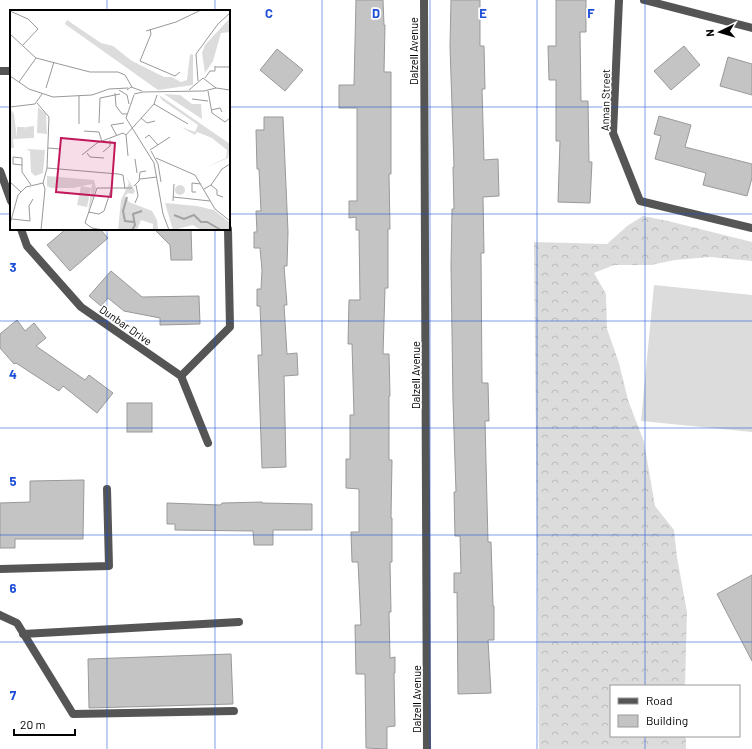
<svg xmlns="http://www.w3.org/2000/svg" width="752" height="749" font-family="Barlow,sans-serif">
<style>
.forest{fill:url(#forest-crowns)}
.pitch{fill:#dcdcdc}
.building{fill:#c4c4c4;stroke:#999}
.lines{fill:none;stroke-linecap:round;stroke-linejoin:round}
.lane{stroke:#555;stroke-width:8}
.street{stroke:#555;stroke-width:8}
.grid{fill:none;stroke:#1d4ed8;stroke-width:1;stroke-opacity:0.55}
.labels{text-anchor:middle;dominant-baseline:central;stroke-width:3.5;stroke-linejoin:round;paint-order:stroke}
.street-label{font-size:11px;fill:#000;stroke:#fff}
.inset-river{fill:none;stroke:#a3a3a3;stroke-width:2}
.inset-road{fill:none;stroke:#999;stroke-width:1}
.view{fill:#c2185b;fill-opacity:0.15;stroke:#c2185b;stroke-width:2}
.inset-edge{fill:none;stroke:#000;stroke-width:2}
.grid-label{font-size:13px;text-anchor:middle;font-weight:bold;fill:#1d4ed8;stroke:#fff;stroke-width:3.5;stroke-linejoin:round;paint-order:stroke}
</style>
<defs>
<pattern id="forest-crowns" width="20" height="18" patternUnits="userSpaceOnUse"><rect width="20" height="18" fill="#dcdcdc"/><path d="M2 6a3 3 0 1 1 6 0M12 15a3 3 0 1 1 6 0" fill="none" stroke="#bbb"/></pattern>
</defs>
<rect width="100%" height="100%" fill="#fff"/>
<!-- forest -->
<polygon class="forest" points="643,216 668,221 752,242 752,261 710,257 675,260 651,265 614,265 594,273 606,294 607,329 619,363 628,400 644,442 655,506 674,530 677,557 687,612 685,686 611,686 611,736 686,736 686,749 539,749 534,242 607,244 627,226"/>
<!-- pitch -->
<polygon class="pitch" points="654,285 752,295 752,432 641,421"/>
<!-- building -->
<g class="building">
<polygon points="356,0 383,0 384,25 385,25 384,72 391,72 391,174 389,174 390,229 388,229 388,288 385,288 383,354 389,354 390,396 389,396 389,460 392,460 391,518 392,518 392,562 390,562 391,612 389,612 390,658 395,657 395,673 394,673 395,726 387,727 387,749 366,748 365,674 356,674 355,625 361,625 358,562 352,562 351,532 359,532 359,489 346,488 346,459 350,459 350,415 354,415 352,344 348,344 349,300 360,300 359,230 356,230 356,217 349,218 349,201 357,201 357,108 339,108 339,85 354,85"/>
<polygon points="451,0 480,0 480,46 484,46 485,89 482,89 484,160 498,159 499,196 483,197 484,253 481,253 482,383 488,383 489,421 485,421 488,542 491,542 493,606 494,606 494,640 488,640 491,693 458,694 457,592 454,593 454,573 461,573 460,536 455,536 454,492 456,492 453,401 451,265 452,209 454,209 453,167 454,167 450,46"/>
<polygon points="556,0 586,0 586,32 580,32 581,101 588,101 589,162 592,162 590,203 558,202 560,141 556,141 556,80 549,80 548,46 556,46"/>
<polygon points="684,46 700,65 671,90 654,71"/>
<polygon points="277,49 303,70 285,91 260,70"/>
<polygon points="728,57 752,64 752,95 720,86"/>
<polygon points="659,116 691,125 685,147 752,164 752,178 747,196 703,185 706,173 655,159 661,136 654,134"/>
<polygon points="264,117 283,117 288,232 287,266 284,266 287,305 284,305 287,354 297,353 298,375 284,376 286,467 262,468 258,355 262,355 260,306 257,306 257,289 261,289 262,270 260,248 254,248 254,232 257,232 256,211 261,211 259,169 257,169 256,130 264,130"/>
<polygon points="66,229 100,229 108,238 70,271 47,245"/>
<polygon points="154,229 191,229 192,260 171,260 170,245"/>
<polygon points="111,271 142,297 199,296 200,324 160,325 160,318 124,311 108,298 101,306 89,296"/>
<polygon points="17,320 25,331 34,323 46,338 36,346 85,380 89,375 113,393 97,413 63,386 59,391 16,363 14,364 0,348 0,334"/>
<rect x="127" y="403" width="25" height="29"/>
<polygon points="84,480 83,539 15,539 15,548 0,548 0,503 30,502 30,481"/>
<polygon points="262,502 262,503 312,504 312,530 273,530 273,545 254,545 253,531 175,530 175,524 167,524 167,503 221,505 222,503"/>
<polygon points="752,575 752,661 717,594"/>
<polygon points="231,654 233,704 89,708 88,659"/>
</g>
<g class="lines">
<!-- lane -->
<g class="lane">
<polyline points="0,569 109,566 107,489"/>
<polyline points="0,615 17,623 73,714 234,711"/>
<polyline points="23,634 239,622"/>
</g>
<!-- street -->
<g class="street">
<polyline points="424,0 427,749"/>
<polyline points="619,0 613,133 640,201 752,228"/>
<polyline points="644,0 752,28"/>
<polyline points="0,71 11,71"/>
<polyline points="0,171 11,201"/>
<polyline points="21,229 27,246 81,307 181,376 208,443"/>
<polyline points="181,376 230,327 228,229"/>
</g>
</g>
<!-- grid -->
<path class="grid" d="M107 0V11M215 0V11M322 0V749M430 0V749M537 0V749M645 0V686M0 107H11M229 107H752M0 214H11M229 214H752M107 229V749M215 229V749M0 321H752M0 428H752M0 535H752M0 642H752M645 736V749"/>
<g class="labels">
<!-- street labels -->
<g class="street-label">
<text transform="translate(413 51) rotate(-90)">Dalzell Avenue</text>
<text transform="translate(605 100) rotate(-89)">Annan Street</text>
<text transform="translate(126 325) rotate(35)">Dunbar Drive</text>
<text transform="translate(415 375) rotate(-90)">Dalzell Avenue</text>
<text transform="translate(416 699) rotate(-90)">Dalzell Avenue</text>
</g>
</g>
<!-- overview -->
<g transform="translate(10 10)">
<rect width="220" height="220" fill="#fff"/>
<path d="M220 8V22L211 23 203 51 195 63 192 43 195 35ZM57 10 91 33 103 36 122 51 154 67H161L171 72 177 70 180 44 183 45V75L148 80 55 14ZM154 84 170 85 182 94H191L192 109ZM149 85 220 134 218 148 192 159 216 148 217 140 202 128 187 122 185 125 171 117 185 122 188 115 152 90ZM28 97 36 104 37 124 27 123ZM16 139 35 140 33 163 25 166 21 162 20 141ZM37 166 84 170 86 178 78 202 82 174 63 178H41L37 176ZM116 166 125 181 123 184 118 183 115 186 119 192 142 201 147 210 148 220H143V214L131 210 127 220H108L111 190 119 173ZM165 180a5 5 0 1 1 10 0a5 5 0 1 1-10 0ZM155 193 187 196 204 200 220 213V220H191L183 215 163 220Z" fill="#dcdcdc"/>
<path d="M0 98 4 104 7 128V117H15V120L16 117 24 116V128L3 129 4 138H0ZM71 176 81 178 77 197 67 195Z" fill="#dcdcdc"/>
<path class="inset-river" d="M117 187 113 201 115 211 124 212M164 205 174 209 184 205 191 212H197L211 220M122 220 125 215 123 204 132 201"/>
<path class="inset-road" d="M0 1 18 9 28 19 12 36M140 19 141 24 130 51 165 66 170 62M136 21 166 12 191 0M0 24 26 48 80 62H108L115 65 122 77M205 57H220M0 66 19 79 43 87 82 85 99 79 118 78M195 68 200 61H205V56M188 71 186 44 208 14 220 3M9 72 26 48M36 78 44 52M109 80 117 85 119 94M117 80 121 77 132 81M179 80 193 68 206 78 220 80M198 81 202 103 215 112 220 108M105 83 106 96 112 104H117M124 84 133 82 194 81 206 78M124 85 116 108 144 153 153 204 159 220M69 86V114M182 89 198 91M27 93 39 107 37 158 33 173 35 179 31 220M144 94 178 114M0 97 25 94 32 84M201 100 210 98 212 102M131 108 137 113 145 111M89 113 90 88 110 84M74 121 89 122 92 132M107 126 101 115 114 113M135 128 139 125 148 135M38 138 50 139M140 140 160 127M141 141 148 154 151 172M93 142 100 136V130M77 143 80 147 94 148M72 145 87 133 113 123 116 125M118 146 116 125 144 94 147 85M146 148 185 165 205 199 220 211M125 149 127 163M12 155 3 154V147L12 148V162L21 175M37 158 108 164 113 165 115 179M130 169 147 167M0 172 11 182M201 175 207 180V185L213 187M124 176 129 171 130 162 136 161M194 179 201 175 212 159 220 154M186 182H182V173L191 174M163 187 200 191M163 191 164 174M125 193 128 186 126 175M78 202 89 204 94 201 102 177M2 209 20 211 19 196 23 189M0 214 8 185 16 177 33 173M93 220 82 218 75 213 87 178H122"/>
<path class="view" d="M51 128 105 133 101 187 46 182Z"/>
<rect width="220" height="220" class="inset-edge"/>
</g>
<g class="grid-label">
<text x="269" y="18">C</text>
<text x="376" y="18">D</text>
<text x="483" y="18">E</text>
<text x="591" y="18">F</text>
<text x="13" y="272">3</text>
<text x="13" y="379">4</text>
<text x="13" y="486">5</text>
<text x="13" y="593">6</text>
<text x="13" y="700">7</text>
</g>
<!-- legend -->
<rect x="610" y="685" width="130" height="52" fill="#ffffff" stroke="#999999"/>
<rect x="618" y="698" width="20" height="6" fill="#555555" stroke="#999999"/>
<text x="646" y="705" font-size="12" fill="#000000">Road</text>
<rect x="618" y="715" width="20" height="12" fill="#c4c4c4" stroke="#999999"/>
<text x="646" y="725" font-size="12" fill="#000000">Building</text>
<!-- north arrow -->
<g transform="translate(720 32) rotate(265)" stroke="#ffffff" stroke-width="3" paint-order="stroke">
<path d="M0-3L7 15L0 10L-7 15Z" fill="#000000"/>
<text y="-6" font-size="11" font-weight="bold" text-anchor="middle" fill="#000000">N</text>
</g>
<!-- scale -->
<path d="M14 729v6h61v-6" fill="none" stroke="#000000" stroke-width="2"/>
<text x="20" y="729" font-size="12" fill="#000000" stroke="#ffffff" stroke-width="3" paint-order="stroke">20 m</text>
</svg>
